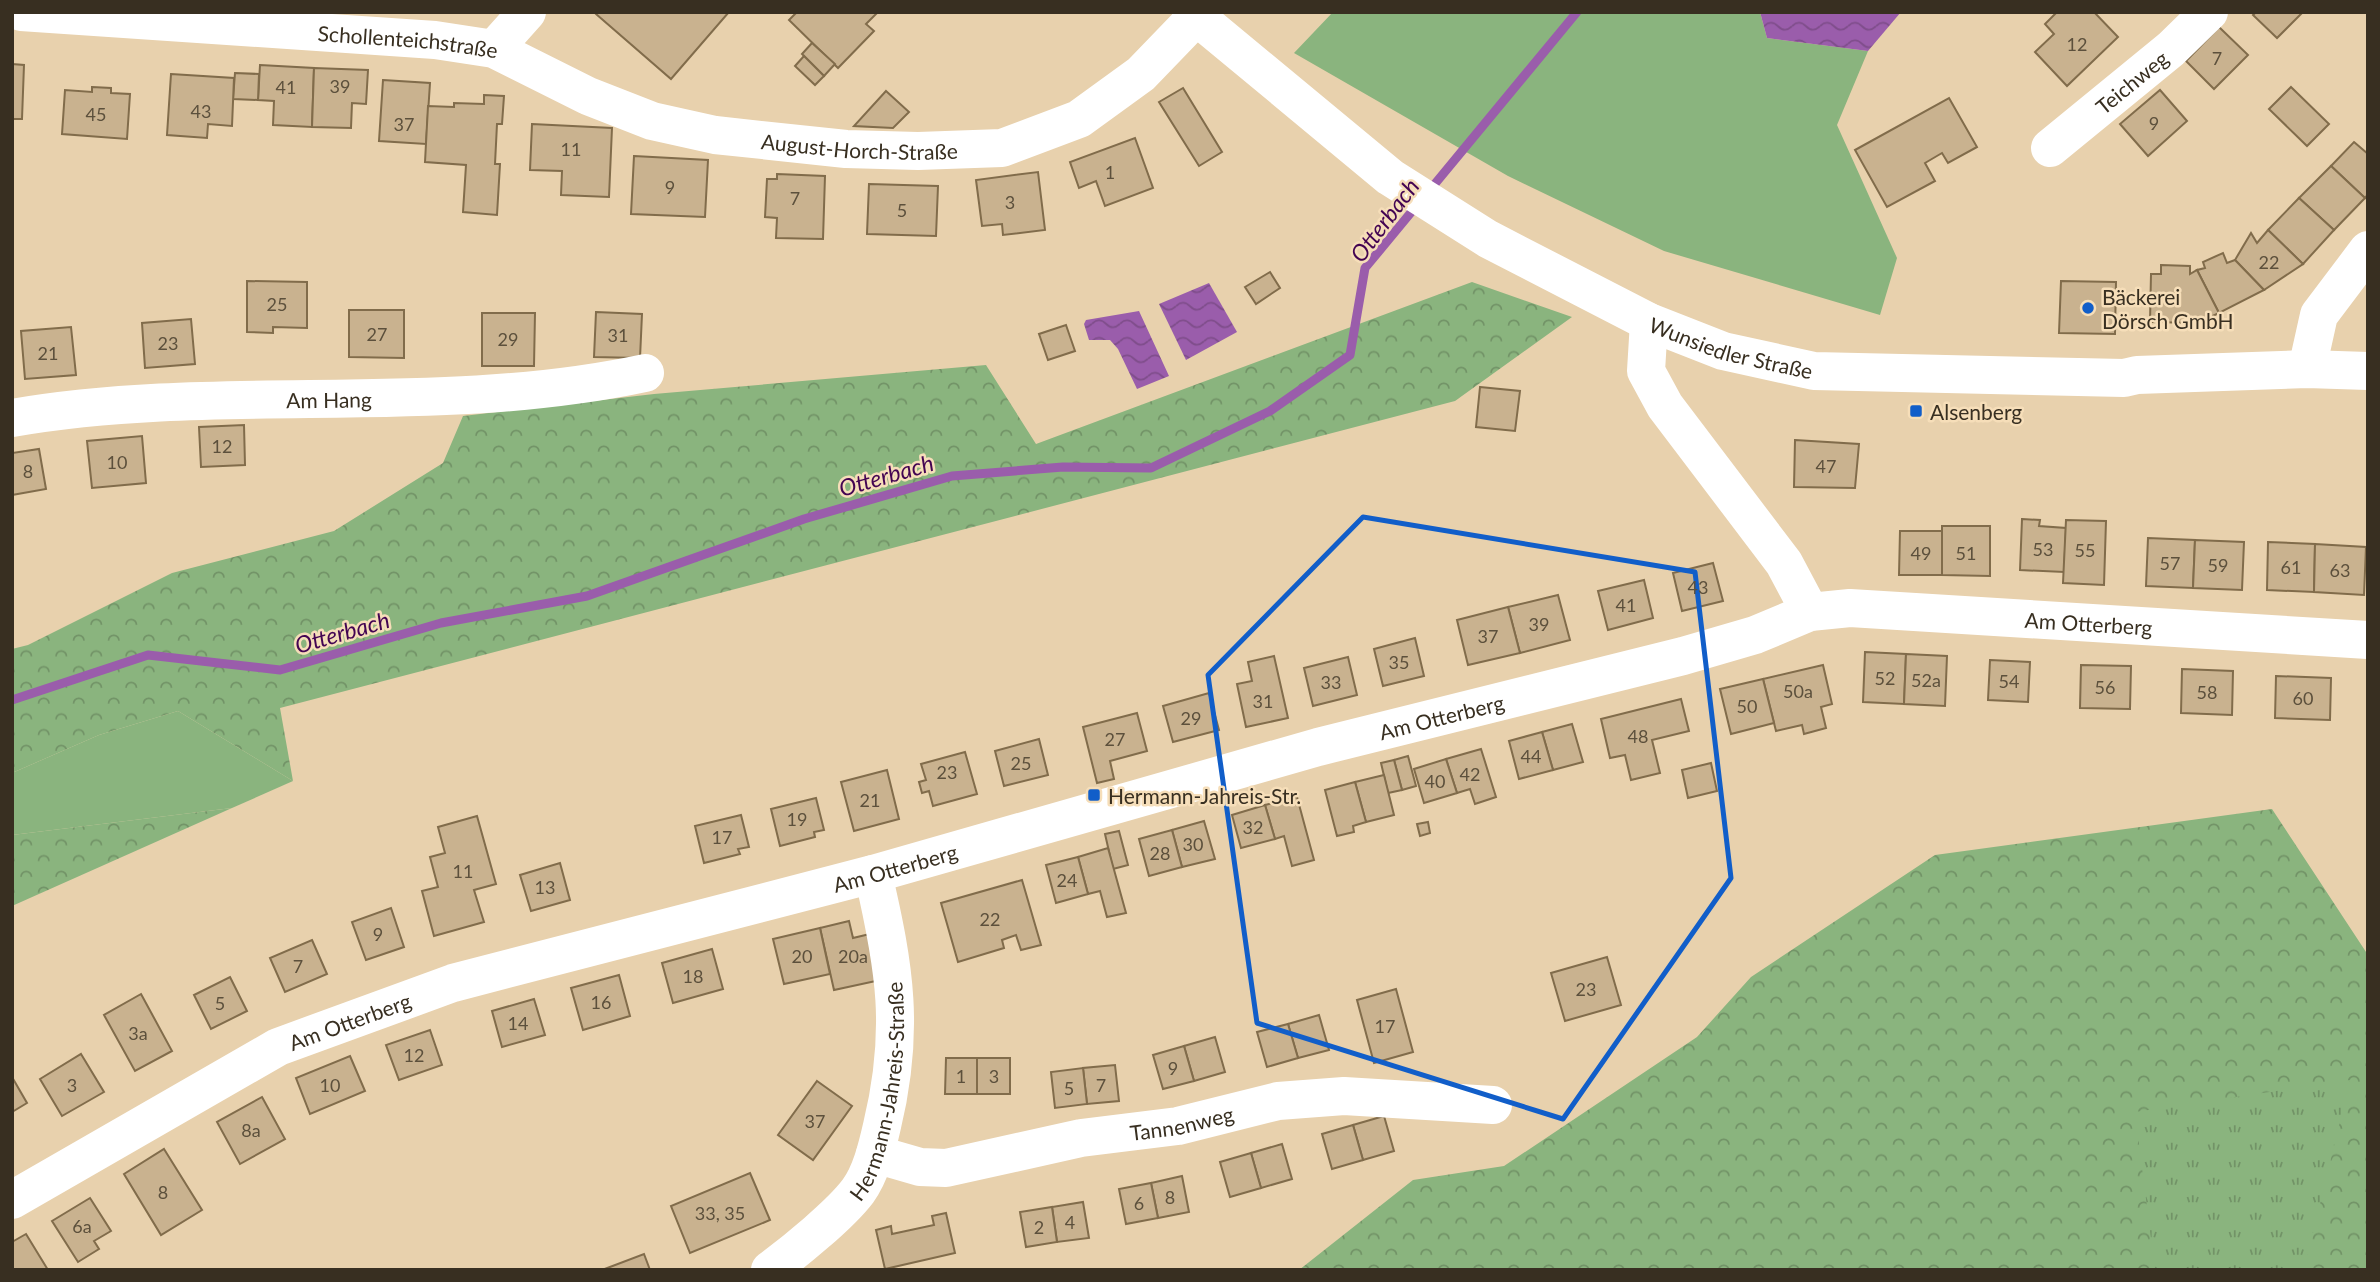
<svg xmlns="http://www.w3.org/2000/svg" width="2380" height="1282" font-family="Lato,sans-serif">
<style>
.grass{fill:#8ab47e}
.forest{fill:url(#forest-crowns)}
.park{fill:url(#park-tufts)}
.water{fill:url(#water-waves)}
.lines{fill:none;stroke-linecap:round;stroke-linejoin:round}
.stream{stroke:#9a5dab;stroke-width:9}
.building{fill:#c9b28f;stroke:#816c4b;stroke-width:2}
.minor{stroke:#fff;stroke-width:38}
.major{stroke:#fff;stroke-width:38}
.marked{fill:none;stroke:#115ec9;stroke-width:5;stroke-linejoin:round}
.poi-dot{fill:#115ec9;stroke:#f6deb9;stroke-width:2.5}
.labels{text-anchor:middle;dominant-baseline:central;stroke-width:5;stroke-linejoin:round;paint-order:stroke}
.number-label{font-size:18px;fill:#5c503c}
.street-label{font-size:21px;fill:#382f21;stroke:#f6deb9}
.poi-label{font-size:21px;fill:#382f21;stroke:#f6deb9;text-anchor:start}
.water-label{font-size:23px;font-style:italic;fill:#430452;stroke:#f6deb9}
</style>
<defs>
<pattern id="forest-crowns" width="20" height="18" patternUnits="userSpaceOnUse" patternTransform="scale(1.75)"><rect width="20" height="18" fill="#8ab47e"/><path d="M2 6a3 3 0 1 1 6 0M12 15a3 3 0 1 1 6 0" fill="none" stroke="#729367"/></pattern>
<pattern id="park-tufts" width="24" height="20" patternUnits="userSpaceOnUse" patternTransform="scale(1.75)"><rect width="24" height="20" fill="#8ab47e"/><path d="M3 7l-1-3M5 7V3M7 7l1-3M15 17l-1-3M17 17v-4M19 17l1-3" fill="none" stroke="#729367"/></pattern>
<pattern id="water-waves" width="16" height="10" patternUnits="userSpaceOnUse" patternTransform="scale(1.75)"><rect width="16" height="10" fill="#9a5dab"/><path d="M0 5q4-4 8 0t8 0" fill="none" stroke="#7f4d8b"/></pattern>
</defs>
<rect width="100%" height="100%" fill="#e8d1ad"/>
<!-- grass -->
<g class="grass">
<polygon points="1333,12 1760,12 1767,38 1868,51 1837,125 1897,258 1880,315 1664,251 1508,176 1294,53"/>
<polygon points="178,711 293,781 232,808 12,835 12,773 99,735"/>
</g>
<!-- forest -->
<g class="forest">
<polygon points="1472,282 1572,317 1455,401 280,708 293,781 178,711 99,735 12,773 12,649 28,645 172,573 334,531 443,463 463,416 654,394 986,365 1036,444"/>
<polygon points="232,808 12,906 12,835"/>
<polygon points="2272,809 2368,955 2368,1270 1299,1270 1413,1180 1504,1166 1697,1037 1751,977 1935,855"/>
</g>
<!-- park -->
<polygon class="park" points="2350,1080 2304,1270 2155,1270 2135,1112"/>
<!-- water -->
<g class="water">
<polygon points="1760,12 1901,12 1868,51 1767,38"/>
<polygon points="1209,283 1237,332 1186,360 1159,304"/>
<polygon points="1139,311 1169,376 1137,389 1118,349 1110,340 1089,340 1084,324 1086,320"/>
</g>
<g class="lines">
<!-- stream -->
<g class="stream">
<polyline points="1429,191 1577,12"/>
<polyline points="12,700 148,655 280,670 441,623 587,596 804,519 952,476 1063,467 1151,468 1270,411 1350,355 1365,268 1418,204"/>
</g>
</g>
<!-- building -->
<g class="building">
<polygon points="597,12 729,12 671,79 596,14"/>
<polygon points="797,12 878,12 866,24 874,31 838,68 789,20"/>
<polygon points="2057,12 2094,12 2118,37 2067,86 2035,52 2054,34 2045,24"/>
<polygon points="2256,12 2303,12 2277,38 2253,15"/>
<polygon points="2219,27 2248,55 2214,89 2186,61"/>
<polygon points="812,43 835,64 824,76 802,54"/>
<polygon points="804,56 824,76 815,85 795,66"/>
<polygon points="12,64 24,65 22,119 12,119"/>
<polygon points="260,65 314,68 312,127 273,125 274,101 258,100"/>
<polygon points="314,68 368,70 366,104 352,103 351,128 312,127"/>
<polygon points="235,73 259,74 258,100 233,99"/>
<polygon points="171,74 234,78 232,126 208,124 207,138 167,135"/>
<polygon points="383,80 430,83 426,144 379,141"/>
<polygon points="92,87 111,88 111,93 130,94 127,139 62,134 65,90 92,92"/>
<polygon points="2291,87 2329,124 2307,146 2269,109"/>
<polygon points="1183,88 1222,152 1199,166 1159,102"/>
<polygon points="2160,90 2187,121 2148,156 2120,124"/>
<polygon points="886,91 909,112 893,128 854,126"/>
<polygon points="484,95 504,96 502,124 497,124 495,164 500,164 497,215 463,212 466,165 425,162 428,106 454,107 454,103 484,104"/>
<polygon points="1949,98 1977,147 1948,163 1942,153 1925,163 1935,181 1887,207 1855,150"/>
<polygon points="532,124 612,128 609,197 561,195 562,171 530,170"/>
<polygon points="1135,138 1153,188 1105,206 1096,181 1079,188 1070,162"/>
<polygon points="2354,142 2368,154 2368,194 2365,198 2331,166"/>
<polygon points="634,156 708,160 705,217 631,214"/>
<polygon points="2331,166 2365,198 2334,230 2299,198"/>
<polygon points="1038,172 1045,230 1003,235 1002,224 982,226 976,180"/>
<polygon points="777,174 825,176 823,239 776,238 777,218 765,217 767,179 777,179"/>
<polygon points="869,184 938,186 936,236 867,234"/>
<polygon points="2299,198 2334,230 2303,264 2268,230"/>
<polygon points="2268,230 2303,264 2264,290 2235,260 2251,233 2257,243"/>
<polygon points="2223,253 2227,263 2235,260 2264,290 2219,313 2197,270 2205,268 2203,262"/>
<polygon points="2161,265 2190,266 2190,274 2197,270 2219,313 2198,323 2150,322 2151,274 2161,274"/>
<polygon points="1270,272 1280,288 1256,304 1245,287"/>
<polygon points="247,281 307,282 307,328 273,327 273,333 247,332"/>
<polygon points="2061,281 2116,282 2115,334 2059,333"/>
<polygon points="349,310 404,310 404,358 349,357"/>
<polygon points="596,312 642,314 640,358 594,357"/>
<polygon points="482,313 535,313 534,366 482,366"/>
<polygon points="191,319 195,364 145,368 142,323"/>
<polygon points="1066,325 1075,351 1048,360 1039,334"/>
<polygon points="71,327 76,375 25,379 21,331"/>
<polygon points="1480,387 1520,391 1515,431 1476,427"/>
<polygon points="244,425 245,465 201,467 199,427"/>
<polygon points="142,436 146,483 92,488 87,441"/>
<polygon points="1795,440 1859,444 1855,488 1794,487"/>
<polygon points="39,449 46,489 12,495 12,453"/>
<polygon points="2022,519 2040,520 2039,526 2066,528 2064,572 2020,570"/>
<polygon points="2066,520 2106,521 2104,585 2063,583"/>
<polygon points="1942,526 1990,526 1990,576 1942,575"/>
<polygon points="1900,531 1942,531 1942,575 1899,575"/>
<polygon points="2148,538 2195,540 2193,588 2146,586"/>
<polygon points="2195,540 2244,542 2242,590 2193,588"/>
<polygon points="2268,542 2315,544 2314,592 2267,590"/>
<polygon points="2315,544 2366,547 2364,595 2314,592"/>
<polygon points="1713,563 1723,601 1682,611 1673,573"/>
<polygon points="1644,580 1653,618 1608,630 1598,591"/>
<polygon points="1558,595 1570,640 1520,653 1508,607"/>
<polygon points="1508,607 1520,653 1468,665 1457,620"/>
<polygon points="1415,638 1424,676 1383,686 1374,649"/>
<polygon points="1865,652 1906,654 1904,704 1863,702"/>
<polygon points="1906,654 1947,656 1945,706 1904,704"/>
<polygon points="1274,656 1288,718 1246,727 1237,684 1252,681 1248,662"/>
<polygon points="1348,657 1357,695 1313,706 1304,668"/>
<polygon points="1990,660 2030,662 2028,702 1988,700"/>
<polygon points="1823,665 1832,704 1821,707 1826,728 1804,734 1802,725 1776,731 1763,679"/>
<polygon points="2081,665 2131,666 2130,709 2080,708"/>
<polygon points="2182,669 2233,671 2232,715 2181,713"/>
<polygon points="2276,676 2331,678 2330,720 2275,718"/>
<polygon points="1763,679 1774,723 1731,734 1720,689"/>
<polygon points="1209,693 1219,730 1173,742 1163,706"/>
<polygon points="1681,699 1689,731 1652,740 1660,773 1631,780 1625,755 1610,758 1601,719"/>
<polygon points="1137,713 1147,751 1110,761 1114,779 1097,783 1083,727"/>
<polygon points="1572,724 1583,762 1553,770 1542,732"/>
<polygon points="1542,732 1553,770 1519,779 1509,741"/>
<polygon points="1039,739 1048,775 1004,786 995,751"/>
<polygon points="1481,749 1496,797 1475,804 1470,789 1457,793 1446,759"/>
<polygon points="965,752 977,794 933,806 929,791 922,793 919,782 926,780 921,764"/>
<polygon points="1408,756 1416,786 1402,790 1394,760"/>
<polygon points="1446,759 1457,793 1424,803 1414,769"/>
<polygon points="1394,760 1402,790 1388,793 1381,763"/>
<polygon points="1711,763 1717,791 1688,798 1682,770"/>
<polygon points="887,770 899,819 854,831 841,782"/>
<polygon points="1384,775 1394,815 1366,822 1355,782"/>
<polygon points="1355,782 1366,822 1353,826 1354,832 1337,836 1325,790"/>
<polygon points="1297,797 1314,860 1292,866 1284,836 1275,839 1265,805"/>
<polygon points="816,798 824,830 814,832 815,837 780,846 771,809"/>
<polygon points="1265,805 1275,839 1241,848 1232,815"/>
<polygon points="741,815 749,847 738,849 740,854 704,863 695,826"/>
<polygon points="477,816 496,884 474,890 484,922 434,936 422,891 438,887 430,857 445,853 438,827"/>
<polygon points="1204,821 1215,859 1182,867 1172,830"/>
<polygon points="1428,822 1430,833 1420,836 1417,824"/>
<polygon points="1172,830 1182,867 1149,876 1139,839"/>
<polygon points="1119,831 1128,865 1113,869 1105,834"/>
<polygon points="1108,848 1126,913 1107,917 1100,891 1088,894 1078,857"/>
<polygon points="1078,857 1088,894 1056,903 1046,865"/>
<polygon points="560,863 570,900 531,911 520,875"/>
<polygon points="1022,880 1041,945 1021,950 1016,935 1002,940 1004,948 958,962 941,903"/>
<polygon points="391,908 404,947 366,960 352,922"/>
<polygon points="849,921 853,938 874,933 885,979 834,990 820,928"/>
<polygon points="820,928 830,974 784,984 773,939"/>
<polygon points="312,940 327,974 285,992 270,958"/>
<polygon points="712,949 723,989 673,1003 662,963"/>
<polygon points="1607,957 1621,1005 1565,1021 1551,973"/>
<polygon points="619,975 630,1016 583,1030 571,988"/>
<polygon points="230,977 247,1011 211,1029 194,995"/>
<polygon points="1396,989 1413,1052 1374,1063 1357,1000"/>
<polygon points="141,994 172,1051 135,1071 104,1015"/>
<polygon points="534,999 545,1035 502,1047 492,1011"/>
<polygon points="1319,1015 1329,1050 1298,1058 1288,1024"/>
<polygon points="1288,1024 1298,1058 1267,1067 1257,1032"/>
<polygon points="430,1030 442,1065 399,1080 386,1045"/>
<polygon points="1215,1037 1225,1072 1194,1081 1184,1046"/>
<polygon points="1184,1046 1194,1081 1163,1089 1153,1055"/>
<polygon points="81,1054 104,1092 62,1116 40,1079"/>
<polygon points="350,1056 365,1091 310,1114 296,1078"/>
<polygon points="946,1058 977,1058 977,1094 945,1094"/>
<rect x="977" y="1058" width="33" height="36"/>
<polygon points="1115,1065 1119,1101 1087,1104 1083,1068"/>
<polygon points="1083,1068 1087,1104 1055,1108 1051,1072"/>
<polygon points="12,1077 27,1103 12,1112"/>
<polygon points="817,1081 852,1106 813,1160 778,1135"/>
<polygon points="262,1097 285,1139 240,1164 217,1122"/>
<polygon points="1384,1116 1394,1151 1363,1160 1353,1125"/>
<polygon points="1353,1125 1363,1160 1332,1169 1322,1134"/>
<polygon points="1282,1144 1292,1179 1261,1188 1251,1153"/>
<polygon points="164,1149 202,1210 161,1235 124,1174"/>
<polygon points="1251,1153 1261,1188 1230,1197 1220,1162"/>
<polygon points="750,1173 770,1220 690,1253 671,1206"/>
<polygon points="1182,1176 1189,1212 1158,1218 1151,1183"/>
<polygon points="1151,1183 1158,1218 1126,1224 1119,1189"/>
<polygon points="90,1198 111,1231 94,1241 99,1249 78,1262 52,1221"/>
<polygon points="1083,1202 1089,1238 1057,1242 1052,1207"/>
<polygon points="1052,1207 1057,1242 1026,1247 1020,1212"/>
<polygon points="946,1213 955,1253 885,1269 876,1230 891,1226 892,1234 934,1225 932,1216"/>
<polygon points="26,1234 48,1270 12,1270 12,1242"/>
<polygon points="644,1254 650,1270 602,1270"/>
</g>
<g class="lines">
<!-- minor -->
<g class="minor">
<path id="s1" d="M21 12 435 40 494 49 588 96 652 121 715 135 846 149 918 151 1002 148 1079 119 1141 74 1196 17"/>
<polyline points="494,49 527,12"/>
<path id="s2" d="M2050 148 2171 49 2209 12"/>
<polyline points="1649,322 1646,371 1665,406 1784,563 1810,612"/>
<polyline points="2307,369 2319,315 2368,250"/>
<path id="s3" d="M12 418C221 382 434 418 645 373"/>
<path id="s4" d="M875 1154 920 1167 946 1168 1081 1138 1178 1126 1278 1101 1344 1096 1493 1105"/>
<path id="s5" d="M12 1200 278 1047 453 983 873 874 1318 747 1683 656 1755 635 1810 612 1850 608 2368 640"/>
<path id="s6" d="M770 1270C794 1252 840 1215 858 1191 871 1173 877 1148 882 1126 905 1031 895 968 873 874"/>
</g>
<!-- major -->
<path class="major" id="s7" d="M1191 12 1390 177 1488 239 1649 322 1723 351 1814 371 2124 378 2137 375 2307 369 2368 371"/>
</g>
<!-- marked area -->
<path class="marked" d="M1363 517 1695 572 1731 878 1563 1119 1257 1023 1208 675Z"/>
<!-- markers -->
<g class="poi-dot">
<circle cx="2088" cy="308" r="7"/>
<rect x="1909" y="404" width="14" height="14" rx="3.5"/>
<rect x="1087" y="788" width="14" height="14" rx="3.5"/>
</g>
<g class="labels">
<!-- number labels -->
<g class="number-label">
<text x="2077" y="44">12</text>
<text x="2217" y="58">7</text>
<text x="340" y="86">39</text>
<text x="286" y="87">41</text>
<text x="201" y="111">43</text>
<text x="96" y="114">45</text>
<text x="2154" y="123">9</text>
<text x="404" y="124">37</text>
<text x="571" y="149">11</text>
<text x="1110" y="172">1</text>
<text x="670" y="187">9</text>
<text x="795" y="198">7</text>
<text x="1010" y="202">3</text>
<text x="902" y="210">5</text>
<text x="2269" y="262">22</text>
<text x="277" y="304">25</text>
<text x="377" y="334">27</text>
<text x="618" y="335">31</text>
<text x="508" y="339">29</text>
<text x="168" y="343">23</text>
<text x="48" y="353">21</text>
<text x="222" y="446">12</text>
<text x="117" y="462">10</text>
<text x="1826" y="466">47</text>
<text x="28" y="471">8</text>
<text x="2043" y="549">53</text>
<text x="2085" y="550">55</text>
<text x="1921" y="553">49</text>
<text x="1966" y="553">51</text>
<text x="2170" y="563">57</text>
<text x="2218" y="565">59</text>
<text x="2291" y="567">61</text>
<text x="2340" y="570">63</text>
<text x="1698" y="587">43</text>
<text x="1626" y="605">41</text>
<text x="1539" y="624">39</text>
<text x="1488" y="636">37</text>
<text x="1399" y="662">35</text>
<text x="1885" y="678">52</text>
<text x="1926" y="680">52a</text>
<text x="2009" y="681">54</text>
<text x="1331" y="682">33</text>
<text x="2105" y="687">56</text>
<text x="1798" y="691">50a</text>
<text x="2207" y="692">58</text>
<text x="2303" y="698">60</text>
<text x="1263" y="701">31</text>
<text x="1747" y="706">50</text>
<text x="1191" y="718">29</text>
<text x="1638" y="736">48</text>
<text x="1115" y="739">27</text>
<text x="1531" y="756">44</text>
<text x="1021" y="763">25</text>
<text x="947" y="772">23</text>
<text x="1470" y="774">42</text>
<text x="1435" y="781">40</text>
<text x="870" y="800">21</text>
<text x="797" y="819">19</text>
<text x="1253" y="827">32</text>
<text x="722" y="837">17</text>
<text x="1193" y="844">30</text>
<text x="1160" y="853">28</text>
<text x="463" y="871">11</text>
<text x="1067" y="880">24</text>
<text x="545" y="887">13</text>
<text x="990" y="919">22</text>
<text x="378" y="934">9</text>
<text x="802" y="956">20</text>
<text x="853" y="956">20a</text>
<text x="298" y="966">7</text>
<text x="693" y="976">18</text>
<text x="1586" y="989">23</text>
<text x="601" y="1002">16</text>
<text x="220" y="1003">5</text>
<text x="518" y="1023">14</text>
<text x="1385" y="1026">17</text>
<text x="138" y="1033">3a</text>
<text x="414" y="1055">12</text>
<text x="1173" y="1068">9</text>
<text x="961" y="1076">1</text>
<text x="994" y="1076">3</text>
<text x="72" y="1085">3</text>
<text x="330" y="1085">10</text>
<text x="1101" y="1085">7</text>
<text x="1069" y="1088">5</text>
<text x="815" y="1121">37</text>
<text x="251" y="1130">8a</text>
<text x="163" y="1192">8</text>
<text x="1170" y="1197">8</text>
<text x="1139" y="1203">6</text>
<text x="720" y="1213">33, 35</text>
<text x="1070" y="1222">4</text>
<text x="82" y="1226">6a</text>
<text x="1039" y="1227">2</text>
</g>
<!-- street labels -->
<g class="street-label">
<text stroke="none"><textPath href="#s1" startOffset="388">Schollenteichstraße</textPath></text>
<text stroke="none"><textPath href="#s2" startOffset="105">Teichweg</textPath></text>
<text stroke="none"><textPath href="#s1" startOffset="858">August-Horch-Straße</textPath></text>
<text stroke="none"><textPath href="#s7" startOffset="642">Wunsiedler Straße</textPath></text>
<text stroke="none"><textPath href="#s3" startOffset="318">Am Hang</textPath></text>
<text stroke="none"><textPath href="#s5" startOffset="2180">Am Otterberg</textPath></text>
<text stroke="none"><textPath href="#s5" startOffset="1517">Am Otterberg</textPath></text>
<text stroke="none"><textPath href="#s5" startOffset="950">Am Otterberg</textPath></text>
<text stroke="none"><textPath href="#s5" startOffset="383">Am Otterberg</textPath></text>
<text stroke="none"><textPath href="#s6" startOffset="222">Hermann-Jahreis-Straße</textPath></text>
<text stroke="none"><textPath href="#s4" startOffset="313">Tannenweg</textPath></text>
</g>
<!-- poi labels -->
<g class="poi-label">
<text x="2102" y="296">Bäckerei<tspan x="2102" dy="24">Dörsch GmbH</tspan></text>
<text x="1930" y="411">Alsenberg</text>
<text x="1108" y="795">Hermann-Jahreis-Str.</text>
</g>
<!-- water labels -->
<g class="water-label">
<text transform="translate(1384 220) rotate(-53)">Otterbach</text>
<text transform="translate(886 475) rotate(-16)">Otterbach</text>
<text transform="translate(342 632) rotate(-16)">Otterbach</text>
</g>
</g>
<!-- border -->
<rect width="2380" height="1282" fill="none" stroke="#382f21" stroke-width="28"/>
</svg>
